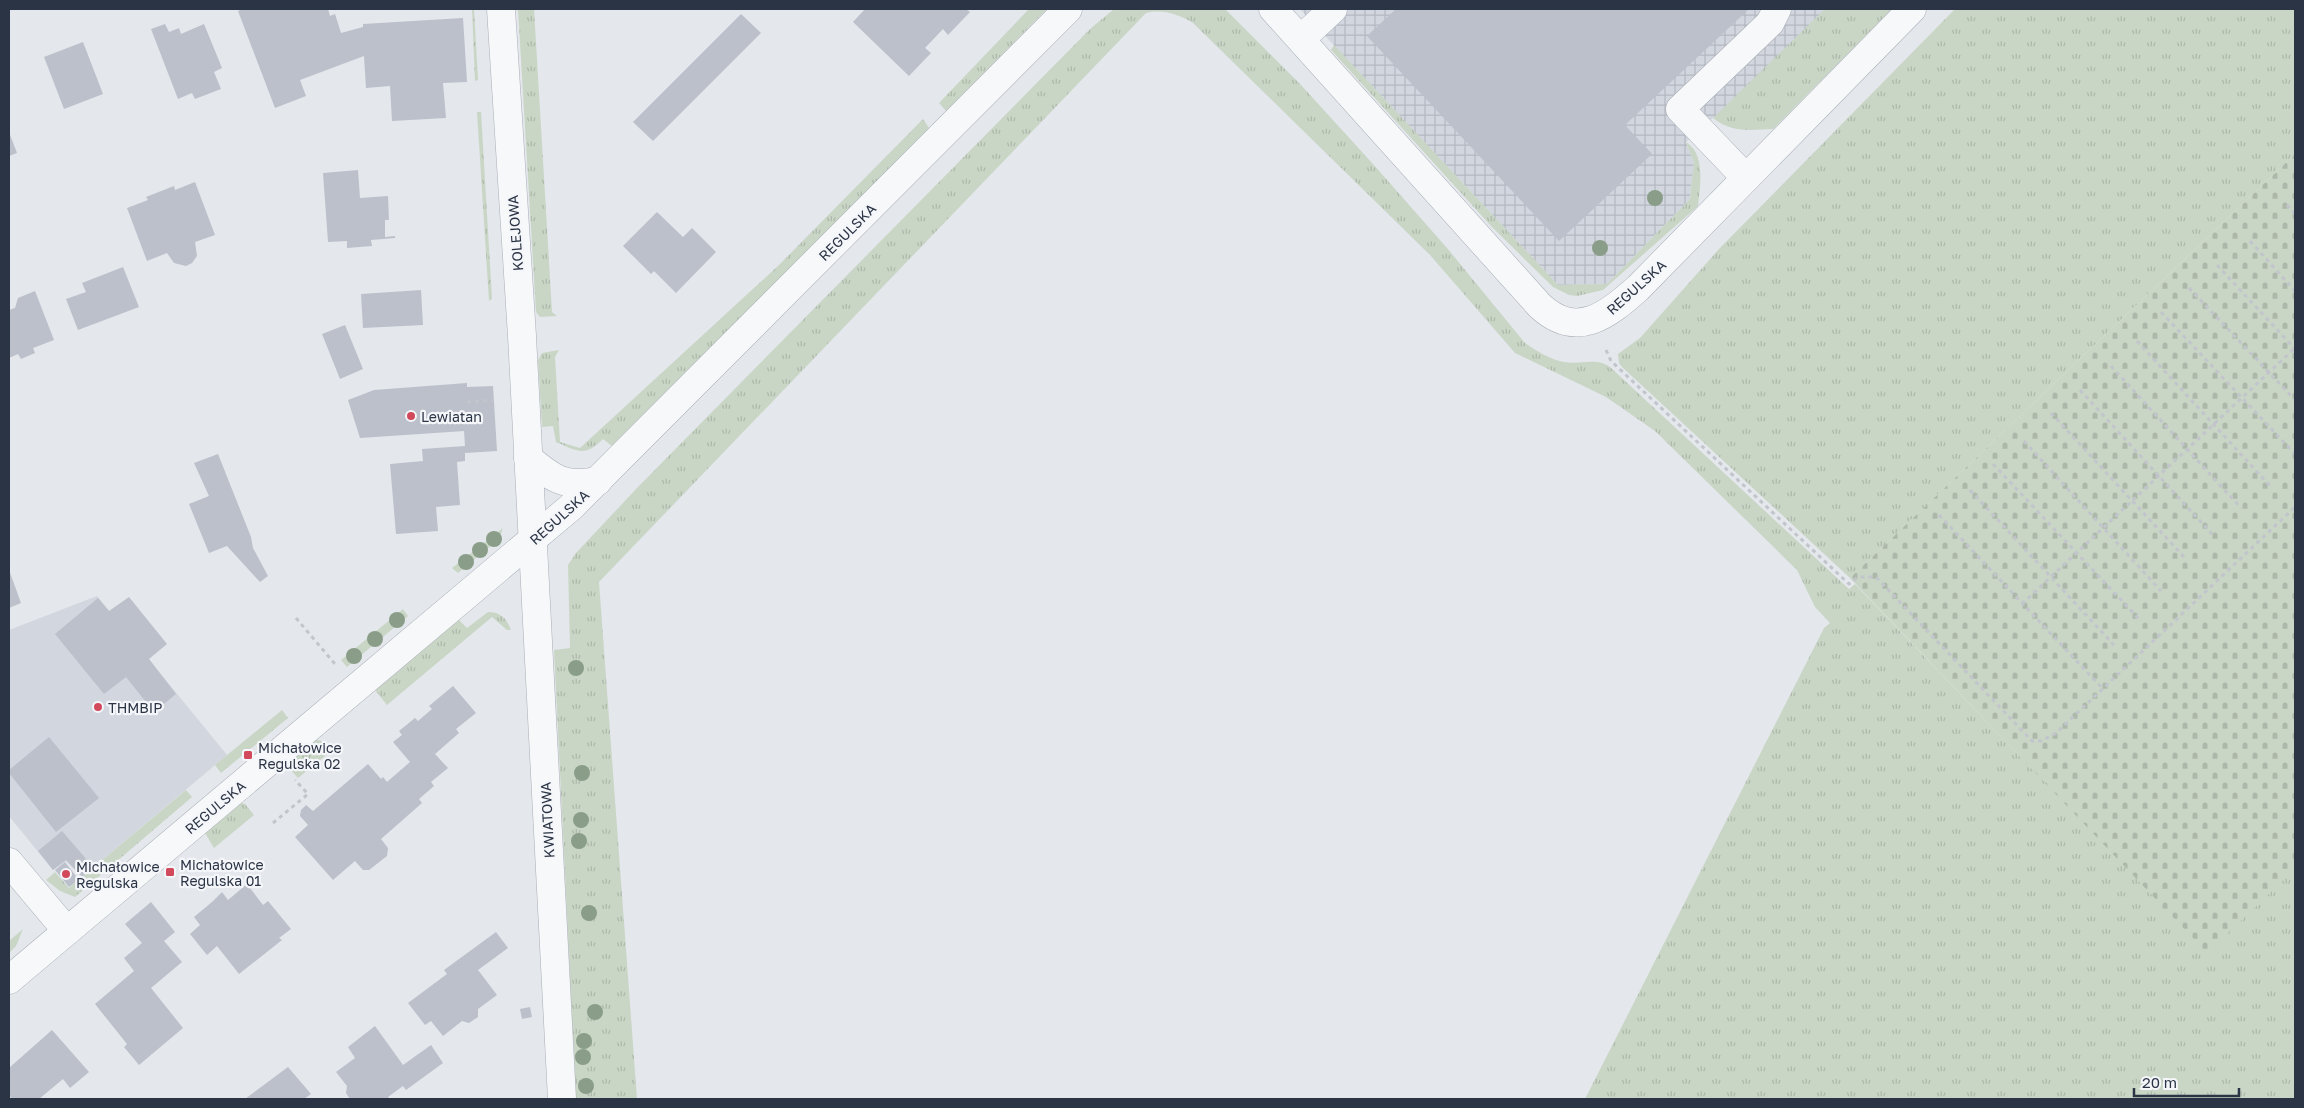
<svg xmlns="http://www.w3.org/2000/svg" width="2304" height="1108" font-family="'Golos Text',sans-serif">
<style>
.built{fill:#d2d6de}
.industrial{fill:url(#industrial-grid)}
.grass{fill:url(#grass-tufts)}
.cemetery{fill:url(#cemetery-stones)}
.building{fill:#bbc0ca}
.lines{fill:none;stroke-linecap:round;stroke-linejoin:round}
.minor-casing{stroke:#a9aeb7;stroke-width:29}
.path{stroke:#c2c5cb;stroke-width:3;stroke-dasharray:4 4;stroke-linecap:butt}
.minor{stroke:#f7f8fa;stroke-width:28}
.tree{fill:#899d89}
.poi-dot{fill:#d1495b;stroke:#f4f6f9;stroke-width:2}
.labels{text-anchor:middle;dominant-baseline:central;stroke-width:4.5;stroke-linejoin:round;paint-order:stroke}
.street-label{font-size:14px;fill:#2b3445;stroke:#f4f6f9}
.poi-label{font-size:14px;fill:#2b3445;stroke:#f4f6f9;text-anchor:start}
</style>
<defs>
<pattern id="industrial-grid" width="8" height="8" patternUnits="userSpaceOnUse" patternTransform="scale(1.25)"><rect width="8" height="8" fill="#d2d6de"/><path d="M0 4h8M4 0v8" fill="none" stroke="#b4b8c0"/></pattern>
<pattern id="grass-tufts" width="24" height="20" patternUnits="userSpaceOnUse" patternTransform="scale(1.25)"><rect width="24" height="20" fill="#c9d6c5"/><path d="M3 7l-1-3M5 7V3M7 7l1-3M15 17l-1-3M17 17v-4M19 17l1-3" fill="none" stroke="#adb8ab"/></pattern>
<pattern id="cemetery-stones" width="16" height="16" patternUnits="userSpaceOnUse" patternTransform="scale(1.25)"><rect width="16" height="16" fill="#c9d6c5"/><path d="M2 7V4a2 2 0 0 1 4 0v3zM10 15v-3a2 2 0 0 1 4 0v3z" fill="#adb8ab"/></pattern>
</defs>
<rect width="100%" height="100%" fill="#e4e7ec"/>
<!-- built -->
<polygon class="built" points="97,596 227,755 82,877 66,861 53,870 9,816 9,630"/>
<!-- industrial -->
<polygon class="industrial" points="1300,9 1879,9 1762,127 1713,118 1686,142 1694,163 1690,199 1607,284 1558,285"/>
<!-- grass -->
<g class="grass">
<polygon points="472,9 474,9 478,80 475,81"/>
<polygon points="518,9 534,9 552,312 557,316 540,317 536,312"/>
<polygon points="1029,9 1047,9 946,111 939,103"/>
<path d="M1114 9H1225L1301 85 1373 164 1447 248 1525 343C1537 351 1549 359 1564 362 1581 365 1596 357 1610 367L1849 589 1855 584 2033 770 2295 522V1099H1585L1824 628 1830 623 1815 607 1797 570 1655 431 1606 397 1515 353 1430 255 1192 22C1176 14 1164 9 1146 13L599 582 637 1099H576L554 650 570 648 568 565 576 553 637 488 1090 29Z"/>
<path d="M1825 9H1892L1773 129C1751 130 1731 133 1713 118Z"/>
<polygon points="1955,9 2295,9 2295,154 1850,578 1622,367 1619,363 1618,354 1640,338 1719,249"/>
<path d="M1334 45 1558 285 1607 284 1690 199 1694 163 1686 142C1706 154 1700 187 1698 206L1603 290 1577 296 1569 295 1553 287 1492 227 1331 50Z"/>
<polygon points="477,112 481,112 492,299 489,301"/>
<path d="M923 119 929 128 725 335 612 446 603 439C585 457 579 452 556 442L553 426 542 427 538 360 542 353 559 350 555 357 560 442 580 448 779 265Z"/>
<polygon points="503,528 499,539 458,573 452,568"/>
<polygon points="403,609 408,616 347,667 341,660"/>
<path d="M488 612C501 612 507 619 511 630H507L492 617 387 705 375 690 458 619 467 628Z"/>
<polygon points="282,710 288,718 221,773 215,765"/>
<polygon points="316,739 321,741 330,752 298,778 286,765"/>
<polygon points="186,790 192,797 75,897 60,891 46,880 55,872 69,888"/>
<polygon points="241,803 245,804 254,815 214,848 205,833"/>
<polygon points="23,929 16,946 9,953 9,941"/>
</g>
<!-- cemetery -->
<polygon class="cemetery" points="2295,154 2295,869 2207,953 1850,578"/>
<!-- building -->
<g class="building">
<polygon points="243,9 328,9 330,16 335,14 341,33 363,27 363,24 463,18 467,82 443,83 446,118 392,121 390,86 366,88 364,56 300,80 306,96 275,108 238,11"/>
<polygon points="865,9 966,9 970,12 948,35 943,29 925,48 931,53 909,76 853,22"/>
<polygon points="1396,9 1749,9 1625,125 1652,154 1559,241 1367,36"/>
<polygon points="741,14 761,33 653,141 633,122"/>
<polygon points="165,24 169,32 179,28 181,34 204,24 222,68 214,72 221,89 195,99 192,93 178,99 151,29"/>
<polygon points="83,42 103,94 64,109 44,57"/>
<polygon points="9,132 17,153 9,156"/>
<polygon points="358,170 360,198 388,196 389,220 385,220 385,237 395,236 395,238 371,240 372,246 347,248 347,241 328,242 323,173"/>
<polygon points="195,182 215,235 195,242 197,256 192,263 186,266 174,263 167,253 147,261 127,208 148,200 146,197 174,186 175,190"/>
<polygon points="657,212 683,237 692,228 716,252 676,293 654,271 651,274 623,246"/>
<polygon points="123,267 139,307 78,330 66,299 86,292 82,283"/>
<polygon points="421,290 423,325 363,328 361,294"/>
<polygon points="35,291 54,340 33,348 35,353 21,359 18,354 9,358 9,310 15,308 18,298"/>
<polygon points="345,325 363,369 340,379 322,334"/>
<polygon points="467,383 467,387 493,386 497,451 465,453 465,461 457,462 460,505 436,507 438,531 396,534 390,464 423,461 422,449 465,446 464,431 360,438 348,400 374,390"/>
<polygon points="218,454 251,537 253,548 268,576 260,582 227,546 209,553 189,504 209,496 194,463"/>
<polygon points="9,570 21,603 9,608"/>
<polygon points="129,597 167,644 149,659 176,694 154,712 126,677 104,694 55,634 98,598 109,611"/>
<polygon points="453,686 476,713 456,729 459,733 435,754 448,768 431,782 434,786 419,799 422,803 381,839 388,848 387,856 369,870 363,870 355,861 333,880 295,837 308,825 300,816 301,810 306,805 313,811 368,764 381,779 383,777 387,782 410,762 393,742 402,735 399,731 415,718 418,721 432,709 429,706"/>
<polygon points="49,737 99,798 56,832 9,773 9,770"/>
<polygon points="62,831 93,867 82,877 66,860 53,870 38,851"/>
<polygon points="65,862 79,880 69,887 55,870"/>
<polygon points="247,884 263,905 268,901 291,929 279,938 282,940 239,974 217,946 207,955 190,934 200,925 194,917 212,902 222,892 228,900"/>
<polygon points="151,902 175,932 164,941 182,962 151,988 183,1028 139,1065 124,1047 127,1044 95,1004 134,971 124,958 142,943 125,924"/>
<polygon points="496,932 508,948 478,970 497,995 478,1009 478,1017 469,1023 462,1021 443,1036 431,1021 425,1025 408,1003 447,974 444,970"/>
<polygon points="530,1007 532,1017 522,1019 520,1009"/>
<polygon points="375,1026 403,1065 431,1045 443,1063 406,1090 403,1086 388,1097 390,1099 350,1099 346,1093 347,1086 336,1072 355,1058 348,1047"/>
<polygon points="52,1030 89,1072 70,1088 63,1079 39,1099 12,1099 9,1095 9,1068"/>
<polygon points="288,1067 311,1094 304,1099 245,1099"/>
</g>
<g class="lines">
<defs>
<g id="minor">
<polyline points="501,9 522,336 562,1099"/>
<path d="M1273 9 1540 306C1577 340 1608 315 1638 288L1912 9"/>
<polyline points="1301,39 1333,9"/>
<polyline points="1746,178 1680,109 1770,23 1777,9"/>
<path d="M528 458C552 478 564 488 598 481"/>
<polyline points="9,862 67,931"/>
<polyline points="9,980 571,507 1068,9"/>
</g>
</defs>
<!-- minor casing -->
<use href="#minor" class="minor-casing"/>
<!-- path -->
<g class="path">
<polyline points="2287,205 2295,214"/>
<polyline points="2250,241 2295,291"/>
<polyline points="2217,265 2295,349"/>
<polyline points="2189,288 2295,400"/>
<polyline points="2161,312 2295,454"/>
<polyline points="2137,341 2270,486"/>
<polyline points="1606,350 1611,361 1849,584 1858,577 1876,577 2032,741 2041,741 2056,733 2295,507"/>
<polyline points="2111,366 2241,508"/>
<polyline points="2080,390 2212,534"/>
<polyline points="467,402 493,400"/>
<polyline points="2051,413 2185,558"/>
<polyline points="2024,441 2161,591"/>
<polyline points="1993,464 2138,618"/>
<polyline points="1970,490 2114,645"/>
<polyline points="1939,515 2103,689"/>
<polyline points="2022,604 2295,348"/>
<polyline points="296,618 335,664"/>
<polyline points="273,823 308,794 295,780"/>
</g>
<!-- minor -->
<use href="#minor" class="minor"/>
</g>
<!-- trees -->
<g class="tree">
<circle cx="1655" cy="198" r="8"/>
<circle cx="1600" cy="248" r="8"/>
<circle cx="494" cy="539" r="8"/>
<circle cx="480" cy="550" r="8"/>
<circle cx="466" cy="562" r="8"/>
<circle cx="397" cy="620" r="8"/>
<circle cx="375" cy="639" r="8"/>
<circle cx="354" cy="656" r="8"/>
<circle cx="576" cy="668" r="8"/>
<circle cx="582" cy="773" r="8"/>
<circle cx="581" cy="820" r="8"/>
<circle cx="579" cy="841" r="8"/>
<circle cx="589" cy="913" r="8"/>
<circle cx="595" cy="1012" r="8"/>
<circle cx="584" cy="1041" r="8"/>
<circle cx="583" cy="1057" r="8"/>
<circle cx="586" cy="1086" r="8"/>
</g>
<!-- markers -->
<g class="poi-dot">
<circle cx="411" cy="416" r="5"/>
<circle cx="98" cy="707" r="5"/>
<rect x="243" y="750" width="10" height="10" rx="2.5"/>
<rect x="165" y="867" width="10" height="10" rx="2.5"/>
<circle cx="66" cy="874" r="5"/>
</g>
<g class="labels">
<!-- street labels -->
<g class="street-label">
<text transform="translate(847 232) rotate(-45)">REGULSKA</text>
<text transform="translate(515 233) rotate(-94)">KOLEJOWA</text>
<text transform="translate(1636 287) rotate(-42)">REGULSKA</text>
<text transform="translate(559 517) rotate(-42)">REGULSKA</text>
<text transform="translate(215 807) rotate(-40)">REGULSKA</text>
<text transform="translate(547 820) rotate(-93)">KWIATOWA</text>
</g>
<!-- poi labels -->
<g class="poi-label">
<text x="421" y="416">Lewiatan</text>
<text x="108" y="707">THMBIP</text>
<text x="258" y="747">Michałowice<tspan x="258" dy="16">Regulska 02</tspan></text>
<text x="180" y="864">Michałowice<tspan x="180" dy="16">Regulska 01</tspan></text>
<text x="76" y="866">Michałowice<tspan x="76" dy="16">Regulska</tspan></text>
</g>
</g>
<!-- border -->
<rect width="2304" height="1108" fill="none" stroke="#2b3445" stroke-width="20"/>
<!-- scale -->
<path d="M2134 1088v8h105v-8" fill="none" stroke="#2b3445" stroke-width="2.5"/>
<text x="2142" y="1088" font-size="15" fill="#2b3445" stroke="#f4f6f9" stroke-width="4" paint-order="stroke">20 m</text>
</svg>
